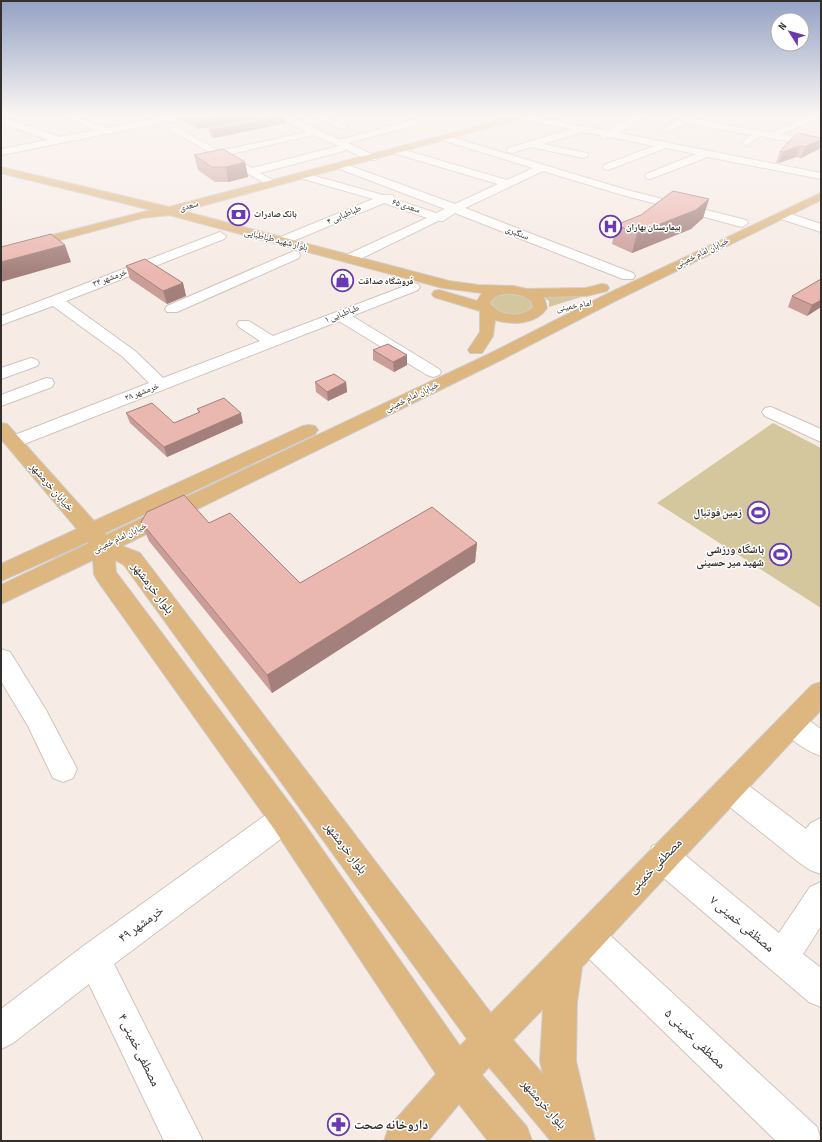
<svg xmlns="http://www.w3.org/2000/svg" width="822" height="1142" font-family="'Sofia Sans Condensed','Noto Naskh Arabic',sans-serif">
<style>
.green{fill:#d4c69d}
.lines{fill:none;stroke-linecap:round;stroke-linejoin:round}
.minor-casing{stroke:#cfc4be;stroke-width:2}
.major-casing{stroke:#cecdcd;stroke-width:2}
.minor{fill:#fff;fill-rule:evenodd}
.major{fill:#ddb680;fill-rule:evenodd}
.wall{fill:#ca9d98}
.shaded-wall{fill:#a4807c}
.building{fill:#ebb7b1;stroke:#a4807c}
.labels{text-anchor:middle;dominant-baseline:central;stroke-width:3;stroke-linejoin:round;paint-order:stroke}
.far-street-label{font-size:9px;fill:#332f2d;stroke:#fff}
.far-poi-label{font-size:9px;font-weight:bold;fill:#332f2d;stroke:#fff;text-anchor:start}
.street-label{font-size:11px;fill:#332f2d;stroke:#fff}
.poi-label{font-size:11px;font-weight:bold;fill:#332f2d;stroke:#fff;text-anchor:end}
.near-street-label{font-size:13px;fill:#332f2d;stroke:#fff}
.near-poi-label{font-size:13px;font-weight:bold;fill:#332f2d;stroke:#fff;text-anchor:start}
</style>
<rect width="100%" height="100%" fill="#f7ebe5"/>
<!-- green -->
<g class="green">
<path d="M503 294 523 296 532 301 533 308C521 319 502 315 491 305 491 298 497 296 503 294Z"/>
<polygon points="541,295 579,295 581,297 549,307 549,301"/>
<polygon points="773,423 821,448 821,608 657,503"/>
</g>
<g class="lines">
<defs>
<g id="minor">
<polygon points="55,114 68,114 108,128 176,114 195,114 191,117 1,155 1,149 48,140 1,123 1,117 60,137 96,130"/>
<path d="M272 114H284L340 140 416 119 421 122 419 124 348 143 376 156 377 158 376 160H368L345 149 344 151 260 173 276 182 277 184 272 187 170 130 172 128H178L219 151 307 132ZM313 135 339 146 252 168 227 155Z"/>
<polygon points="307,114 320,114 348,126 346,128 340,128"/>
<polygon points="503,114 522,114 608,131 638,114 649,114 619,133 821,173 821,179 708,157 650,179 646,178 645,176 646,174 696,154 666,148 608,170 604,169 603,167 604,165 654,146 611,137 602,139 601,135 583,132 543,144 587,153 588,155 587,157 583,158 531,147 512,153 508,152 507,150 508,148 571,129 507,117"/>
<polygon points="815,114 821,114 821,118 781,134 821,142 821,148 760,136 747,146 742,143 751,135 687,123 666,132 661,129 686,117 771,133"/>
<polygon points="445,135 627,190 746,220 748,223 742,227 738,226 619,194 543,171 465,208 633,273 635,276 633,279 623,279 455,213 443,221 438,221 354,262 344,262 342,259 344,256 427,218 384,203 286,244 278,244 276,241 278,238 373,199 300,178 299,176 300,174 308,174 383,195 393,195 394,199 436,213 445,209 337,168 336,166 337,164 345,164 455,204 498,184 393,153 392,151 393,149 401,149 507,180 533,168 442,140 440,138"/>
<polygon points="782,211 821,224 821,232 778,218 776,215"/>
<polygon points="220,232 226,236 224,239 66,301 135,351 163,378 260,341 239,327 237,324 239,321 249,321 273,336 413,283 418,284 420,287 418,290 352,316 439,369 441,372 439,375 433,377 427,375 339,321 19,446 13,448 7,446 4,442 7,438 149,383 123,357 53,306 1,325 1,316"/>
<polygon points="294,251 299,252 300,255 299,258 177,312 167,312 165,309 167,306"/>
<polygon points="31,358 37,360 39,363 37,366 1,379 1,368"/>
<polygon points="46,378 52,379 54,383 52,387 1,406 1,395"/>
<polygon points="771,407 821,429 821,442 765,416 762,412 765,408"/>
<polygon points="1,649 10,652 46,710 77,769 73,778 63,782 53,778 28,726 1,681"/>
<path d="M792 711 801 715 821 729V756C806 751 786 738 779 723L783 715Z"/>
<polygon points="730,776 740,779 806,829 811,823 821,818 821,874 810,870 797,861 720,799 716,789 720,779"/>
<polygon points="284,805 294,809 299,819 294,829 114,964 203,1141 164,1141 89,984 13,1043 1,1049 1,1009 82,947 274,809"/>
<polygon points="663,842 674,846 779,933 810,887 821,882 821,926 803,954 821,968 821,1007 809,1002 652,868 648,857 652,846"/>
<polygon points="588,920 599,925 817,1127 821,1141 776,1141 577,947 572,936 577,925"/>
</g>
<g id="major">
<path d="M524 114H539L183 211 449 281 478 285 513 286 527 289 586 288 602 284 607 285 609 288 607 291 586 296 544 297 547 308C536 325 513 325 495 320L493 336 482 353H470L468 350 480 332V311L434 297 432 294 434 291 439 290 477 301 482 293 443 288 169 215 142 218 1 256V248L151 210 1 173V167L169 207ZM513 294 523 296 531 301 533 307C521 318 500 317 490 303 494 294 504 294 513 294Z"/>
<path d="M821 193V200L615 301 501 360 122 546 140 553 491 1013 812 685 821 682V710L582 967 577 1002 576 1061 595 1141H551L489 1067 482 1075 527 1127 532 1141H488L459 1104 428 1141H384L389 1127 436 1074 274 829 97 580 94 574 93 560 1 604V585L89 543 88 542 1 581V564L77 529 1 439V423L7 424 94 521 303 426 309 425 315 426 318 430 315 434 105 533 106 535 489 354 605 295ZM115 560 124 565 467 1039 460 1046 294 809 116 572ZM543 1009 540 1061 543 1074 513 1040Z"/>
</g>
</defs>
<!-- minor casing -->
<use href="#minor" class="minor-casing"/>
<!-- major casing -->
<use href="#major" class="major-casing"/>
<!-- minor -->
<use href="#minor" class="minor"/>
<!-- major -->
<use href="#major" class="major"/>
</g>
<!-- wall -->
<g class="wall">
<polygon points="181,114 271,114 271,115 198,129 183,120"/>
<polygon points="286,123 214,138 210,136 209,128"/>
<polygon points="797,133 819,149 801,158 796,157 779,163 776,163 780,151"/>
<polygon points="194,155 245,162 248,177 228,182 215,182 198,170"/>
<polygon points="709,199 703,218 691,229 632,253 612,244 616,225 641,215"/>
<polygon points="126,266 183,283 186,296 167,304 130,279"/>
<polygon points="792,296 821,307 807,316 788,307"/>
<polygon points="373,350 407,355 407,365 394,372 373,360"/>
<polygon points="315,382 346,382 347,392 328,401 316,392"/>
<polygon points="197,409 243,423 167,457 130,423 126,413 174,423 199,413"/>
<polygon points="141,522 209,523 300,583 477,543 475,562 272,693 149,541"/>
</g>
<!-- shaded-wall -->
<g class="shaded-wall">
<polygon points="237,114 271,115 198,129 196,122"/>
<polygon points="285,116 286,123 214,138 212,130"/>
<polygon points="821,139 821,145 819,149 801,158 805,147"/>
<polygon points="800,146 796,157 779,163 783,152"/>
<polygon points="245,162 248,177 228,182 226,167"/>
<polygon points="709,199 703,218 691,229 632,253 637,233"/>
<polygon points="65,245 71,262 1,282 1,262"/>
<polygon points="183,283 186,296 167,304 163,291"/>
<polygon points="821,300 821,307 807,316 812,305"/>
<polygon points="407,355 407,365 394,372 393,362"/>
<polygon points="346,382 347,392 328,401 327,392"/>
<polygon points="241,413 243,423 167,457 164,447"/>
<polygon points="477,543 475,562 272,693 267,675"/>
</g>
<!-- building -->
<g class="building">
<polygon points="183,114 237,114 196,122"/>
<polygon points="275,114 282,114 285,116 212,130 209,128 271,116"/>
<polygon points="797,133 821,138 821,139 805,147 800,146 783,152 780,151"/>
<polygon points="223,149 245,162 226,167 212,167 194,155"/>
<polygon points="673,191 709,199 696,210 637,233 616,225 641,215"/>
<polygon points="51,234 65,245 1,262 1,247"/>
<polygon points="145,259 183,283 163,291 126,266"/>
<polygon points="821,279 821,300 812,305 792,296"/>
<polygon points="388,344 407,355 393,362 373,350"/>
<polygon points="334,374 346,382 327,392 315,382"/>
<polygon points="224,398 241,413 164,447 126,413 152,403 174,423 200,412 197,409"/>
<polygon points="184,495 209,523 230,513 300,583 432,507 477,543 267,675 141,522 147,512"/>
</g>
<!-- sky -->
<linearGradient id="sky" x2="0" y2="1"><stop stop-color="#93a1c4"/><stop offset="0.42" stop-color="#fbf6f3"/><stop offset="1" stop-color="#fbf6f3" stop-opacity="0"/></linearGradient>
<rect width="822" height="274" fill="url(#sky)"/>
<!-- icons -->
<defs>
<symbol id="bank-ring" viewBox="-11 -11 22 22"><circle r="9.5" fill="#fff" stroke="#6b39b0" stroke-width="1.5"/><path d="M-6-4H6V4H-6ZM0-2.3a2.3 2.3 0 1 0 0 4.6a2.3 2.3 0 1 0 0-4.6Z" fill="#6b39b0"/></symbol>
<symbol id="hospital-ring" viewBox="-11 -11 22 22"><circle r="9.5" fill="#fff" stroke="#6b39b0" stroke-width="1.5"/><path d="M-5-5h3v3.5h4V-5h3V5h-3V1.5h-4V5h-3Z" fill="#6b39b0"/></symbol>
<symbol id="shop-ring" viewBox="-11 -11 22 22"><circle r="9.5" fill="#fff" stroke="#6b39b0" stroke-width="1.5"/><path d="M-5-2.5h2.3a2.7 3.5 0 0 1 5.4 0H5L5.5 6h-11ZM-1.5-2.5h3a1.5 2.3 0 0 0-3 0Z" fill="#6b39b0"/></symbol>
<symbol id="stadium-ring" viewBox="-11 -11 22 22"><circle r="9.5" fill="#fff" stroke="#6b39b0" stroke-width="1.5"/><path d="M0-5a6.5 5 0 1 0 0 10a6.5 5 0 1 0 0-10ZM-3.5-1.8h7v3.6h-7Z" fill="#6b39b0"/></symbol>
<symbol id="pharmacy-ring" viewBox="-11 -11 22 22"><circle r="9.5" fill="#fff" stroke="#6b39b0" stroke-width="1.5"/><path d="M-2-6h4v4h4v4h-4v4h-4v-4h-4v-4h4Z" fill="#6b39b0"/></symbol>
</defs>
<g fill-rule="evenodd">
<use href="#bank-ring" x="226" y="202" width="25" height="25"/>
<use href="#hospital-ring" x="598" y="214" width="25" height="25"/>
<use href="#shop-ring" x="330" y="268" width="25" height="25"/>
<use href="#stadium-ring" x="746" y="500" width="25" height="25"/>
<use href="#stadium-ring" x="768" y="542" width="25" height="25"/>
<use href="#pharmacy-ring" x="326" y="1112" width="25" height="25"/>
</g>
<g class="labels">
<!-- far-street labels -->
<g class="far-street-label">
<text transform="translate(189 206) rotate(-15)">سعدی</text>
<text transform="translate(406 206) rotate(18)">سعدی ۶۵</text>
<text transform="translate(344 215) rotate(-23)">طباطبایی ۴</text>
<text transform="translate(517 233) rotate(21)">سنگبری</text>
<text transform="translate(276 240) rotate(14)">بلوار شهید طباطبایی</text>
<text transform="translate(702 253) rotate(-26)">خیابان امام خمینی</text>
<text transform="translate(110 278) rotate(-21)">خرمشهر ۳۴</text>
<text transform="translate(574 306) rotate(-10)">امام خمینی</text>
<text transform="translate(342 314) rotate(-21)">طباطبایی ۱</text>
<text transform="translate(142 392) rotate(-21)">خرمشهر ۲۸</text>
<text transform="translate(412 397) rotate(-26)">خیابان امام خمینی</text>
<text transform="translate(120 538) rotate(-26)">خیابان امام خمینی</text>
</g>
<!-- far-poi labels -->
<g class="far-poi-label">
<text x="254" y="214">بانک صادرات</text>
<text x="626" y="227">بیمارستان بهاران</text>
<text x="358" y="281">فروشگاه صداقت</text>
</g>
<!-- street labels -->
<g class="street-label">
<text transform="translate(52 487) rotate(49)">خیابان خرمشهر</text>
</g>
<!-- poi labels -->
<g class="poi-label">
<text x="742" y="512">زمین فوتبال</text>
<text x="764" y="549">باشگاه ورزشی<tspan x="764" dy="13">شهید میر حسینی</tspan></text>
</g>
<!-- near-street labels -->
<g class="near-street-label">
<text transform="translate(153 588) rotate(53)">بلوار خرمشهر</text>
<text transform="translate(346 848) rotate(53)">بلوار خرمشهر</text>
<text transform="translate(655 866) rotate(-46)">مصطفی خمینی</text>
<text transform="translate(141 924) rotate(-36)">خرمشهر ۴۹</text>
<text transform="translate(742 924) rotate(40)">مصظفی خمینی ۷</text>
<text transform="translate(695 1039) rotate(44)">مصظفی خمینی ۵</text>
<text transform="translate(139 1050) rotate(64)">مصطفی خمینی ۴</text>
<text transform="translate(544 1104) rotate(49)">بلوار خرمشهر</text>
</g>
<!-- near-poi labels -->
<g class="near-poi-label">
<text x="354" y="1125">داروخانه صحت</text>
</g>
</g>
<!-- border -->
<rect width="822" height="1142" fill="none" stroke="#332f2d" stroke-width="4"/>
<!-- north arrow -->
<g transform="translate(790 32) rotate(307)"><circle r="19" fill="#ffffff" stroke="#adacab"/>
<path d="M0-3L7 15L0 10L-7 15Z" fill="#6b39b0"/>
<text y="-6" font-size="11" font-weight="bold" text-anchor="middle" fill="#332f2d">N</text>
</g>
</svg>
